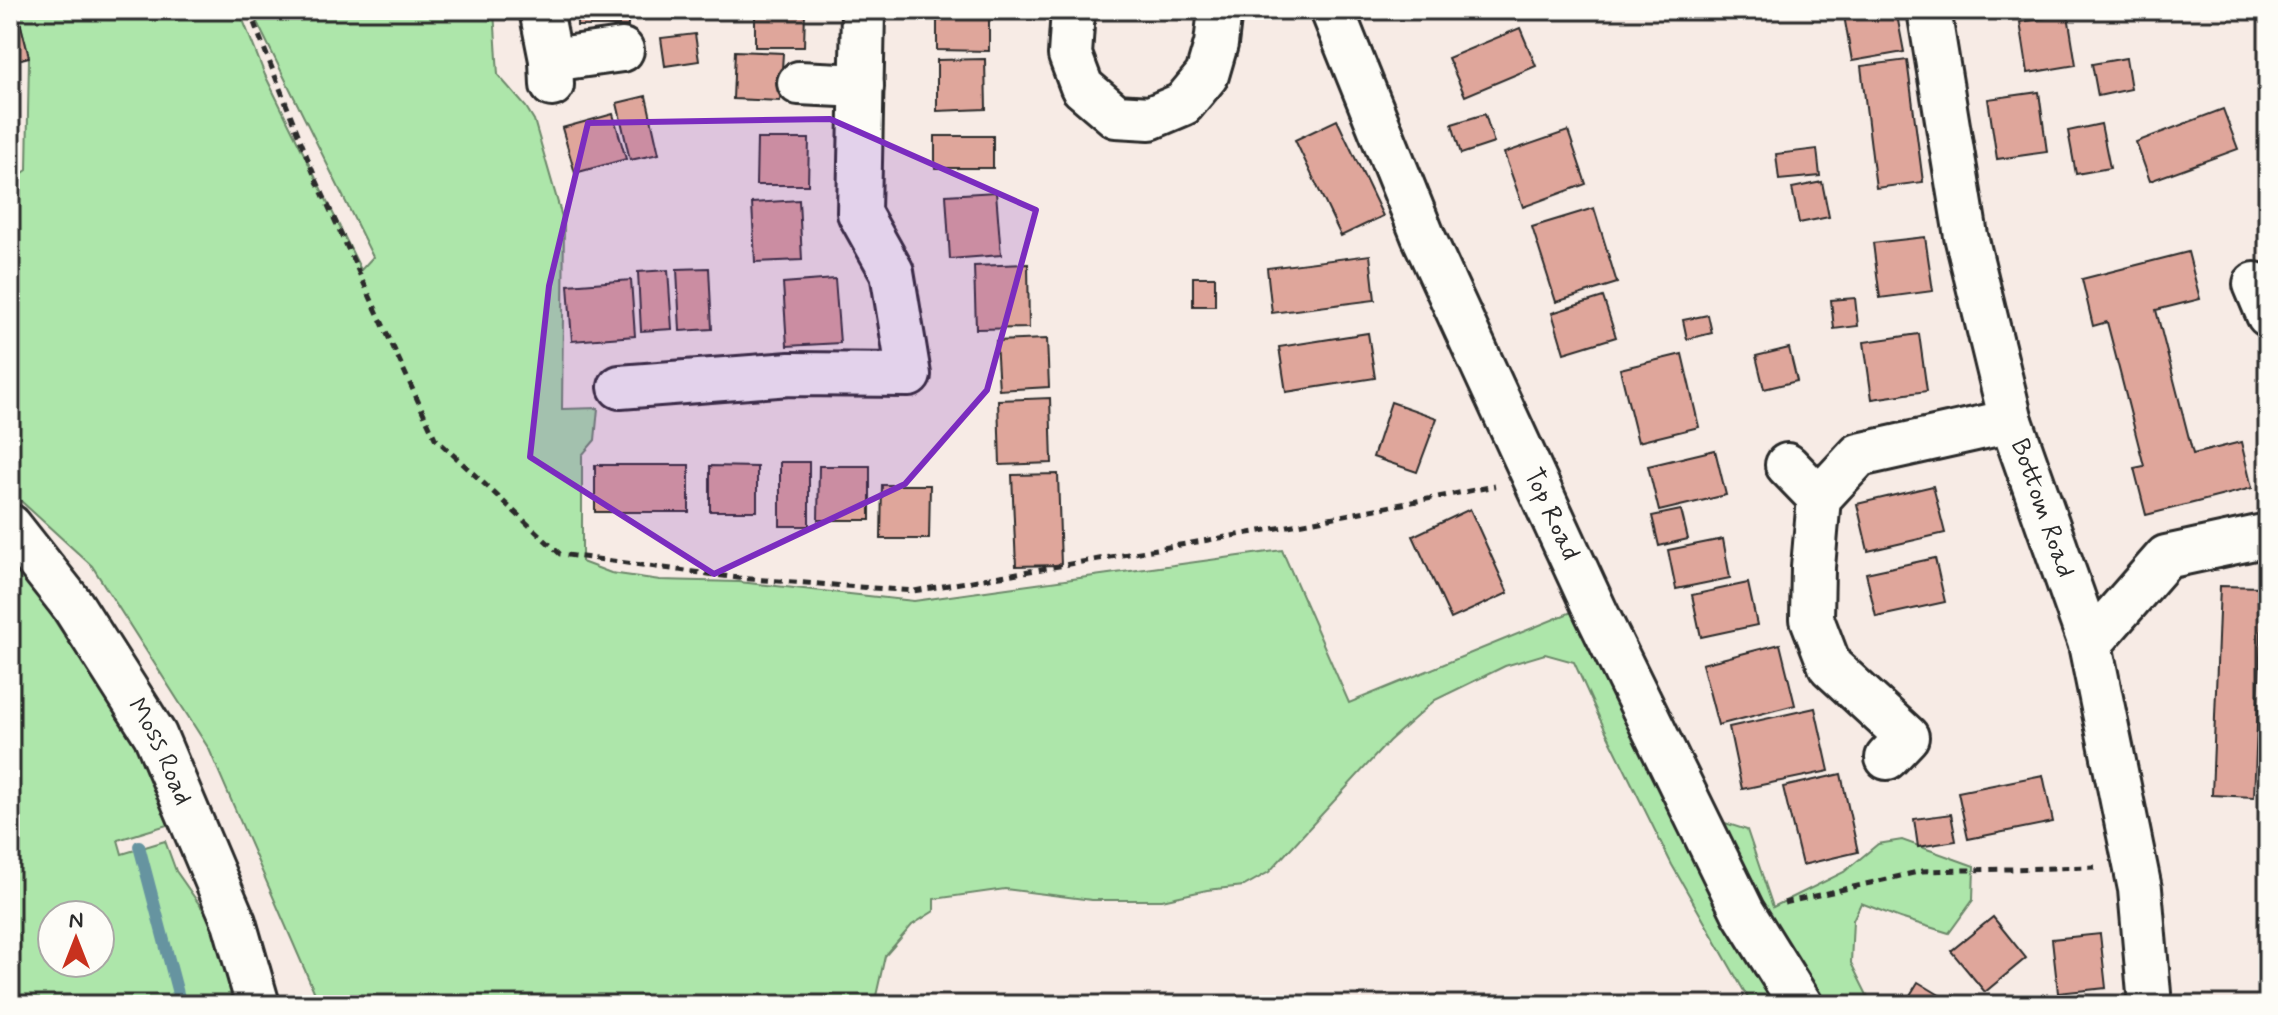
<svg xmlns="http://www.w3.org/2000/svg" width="2278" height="1015" font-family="Mynerve,sans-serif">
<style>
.green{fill:#ade6aa;stroke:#6c886a;stroke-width:2;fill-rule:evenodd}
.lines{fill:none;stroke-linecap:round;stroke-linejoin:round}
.stream{stroke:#6694a0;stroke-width:12}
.building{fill:#dfa69b;stroke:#2b2b2b;stroke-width:2}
.minor-casing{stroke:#2b2b2b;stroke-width:48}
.path{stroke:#2b2b2b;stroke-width:5;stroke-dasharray:8 6;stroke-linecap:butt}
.minor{stroke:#fdfcf7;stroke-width:42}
.marked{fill:#7b2cbf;fill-opacity:0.2;stroke:#7b2cbf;stroke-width:6;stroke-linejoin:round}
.labels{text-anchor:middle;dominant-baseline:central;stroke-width:6;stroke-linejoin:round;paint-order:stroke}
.street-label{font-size:26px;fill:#2b2b2b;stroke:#fdfcf7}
</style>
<rect width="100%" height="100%" fill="#f7ebe5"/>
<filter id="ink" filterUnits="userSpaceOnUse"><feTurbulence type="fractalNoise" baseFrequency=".0125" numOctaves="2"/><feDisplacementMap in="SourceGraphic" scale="16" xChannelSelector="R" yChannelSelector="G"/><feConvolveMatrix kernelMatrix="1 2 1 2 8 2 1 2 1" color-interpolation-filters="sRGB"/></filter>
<g filter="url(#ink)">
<!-- green -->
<g class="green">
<polygon points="17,10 239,10 265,75 361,270 373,257 251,10 494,10 498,75 526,107 534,120 564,224 562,409 598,408 595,440 582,455 582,562 611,573 660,580 739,582 914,601 1282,550 1349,703 1574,611 1700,815 1747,830 1773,907 1844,872 1878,844 1902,840 1974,866 1973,900 1949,933 1900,918 1861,903 1853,920 1851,963 1872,1005 1752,1005 1672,865 1599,717 1574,662 1545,654 1505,666 1435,700 1389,741 1269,872 1244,886 1207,890 1162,900 1092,900 1005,889 934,899 934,911 912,925 885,956 874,1005 320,1005 209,749 92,566 10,491 10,182 27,170 29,57"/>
<path d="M10 558 45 606 145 758 177 822 118 840 122 854 165 841 176 871 213 924 237 1005H10ZM52 915H100V963H52Z"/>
</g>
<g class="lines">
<!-- stream -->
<polyline class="stream" points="139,846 181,1005"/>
</g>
<!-- building -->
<g class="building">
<polygon points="10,10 17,10 29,57 10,62"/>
<rect x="577" y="10" width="51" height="16"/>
<polygon points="755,10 805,10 804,47 755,47"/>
<polygon points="937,10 989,10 989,51 937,50"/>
<polygon points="1843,10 1896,10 1904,52 1852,61"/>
<polygon points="2068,15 2076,65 2028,73 2020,22"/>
<polygon points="1520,28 1536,66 1465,96 1448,58"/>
<polygon points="695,34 699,61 665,66 661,38"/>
<polygon points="735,51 783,53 780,101 733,99"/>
<polygon points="2126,58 2131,89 2098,96 2092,64"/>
<polygon points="985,59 986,109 937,111 937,60"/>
<polygon points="1907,60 1923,182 1876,188 1861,66"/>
<polygon points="2039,92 2047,152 1997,159 1988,99"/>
<polygon points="646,96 659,154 630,160 617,103"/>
<polygon points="2223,109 2238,149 2150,181 2136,142"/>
<polygon points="613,114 626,159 575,173 562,128"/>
<polygon points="1485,114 1494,143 1461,154 1452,124"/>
<polygon points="1337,120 1383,216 1341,236 1295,140"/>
<polygon points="2101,124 2110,168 2076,174 2068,131"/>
<polygon points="1568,131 1586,184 1523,207 1504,153"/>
<rect x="935" y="136" width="58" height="32"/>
<polygon points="757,139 809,139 808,185 756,185"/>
<polygon points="1817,149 1820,176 1779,180 1776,154"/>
<polygon points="1822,182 1829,217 1799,223 1792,188"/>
<polygon points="996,192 1001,255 950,259 946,195"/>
<polygon points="799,200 802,260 755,262 752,203"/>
<polygon points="1594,208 1617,283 1556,302 1532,227"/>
<polygon points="1925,237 1933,291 1880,298 1873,243"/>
<polygon points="2188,252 2200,299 2156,310 2193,454 2241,442 2252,488 2146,515 2134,468 2144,466 2107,322 2093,326 2082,279"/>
<polygon points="1370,255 1375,300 1272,313 1267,268"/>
<polygon points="1028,264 1029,328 976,329 974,266"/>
<polygon points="709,268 712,329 680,331 677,269"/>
<polygon points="668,270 672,329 641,331 638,272"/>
<rect x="1193" y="277" width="22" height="29"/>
<polygon points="835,279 840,343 787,346 783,283"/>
<polygon points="631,280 635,336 572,341 568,285"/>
<polygon points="1603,297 1616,337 1564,353 1552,313"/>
<polygon points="1855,298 1858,326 1834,329 1831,300"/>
<polygon points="1708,315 1712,333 1687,339 1683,320"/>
<polygon points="1368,333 1375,378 1286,392 1279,347"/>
<polygon points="1919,334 1927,391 1872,399 1864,342"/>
<polygon points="1047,339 1049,387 999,390 996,341"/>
<polygon points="1789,348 1797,381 1764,389 1756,356"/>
<polygon points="1682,354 1699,427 1638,442 1620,369"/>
<polygon points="1050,398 1052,463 1000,465 998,400"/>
<polygon points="1391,402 1437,418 1417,472 1373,457"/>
<polygon points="1715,450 1726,495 1659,511 1648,466"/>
<rect x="780" y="462" width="29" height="64"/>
<rect x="595" y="465" width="94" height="47"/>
<polygon points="710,466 757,467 757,511 710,511"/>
<polygon points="819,466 870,466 870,520 818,520"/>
<polygon points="1058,474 1061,565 1016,566 1012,475"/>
<polygon points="882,485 930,485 929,539 881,539"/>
<polygon points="1933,486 1945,533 1868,551 1857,504"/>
<polygon points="1470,509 1508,593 1451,619 1413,536"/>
<polygon points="1681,510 1688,539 1659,546 1652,516"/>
<polygon points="1723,539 1730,578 1676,589 1668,550"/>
<polygon points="1935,558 1945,602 1876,617 1866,573"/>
<polygon points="1748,583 1757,625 1701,637 1692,595"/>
<polygon points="2220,586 2263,587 2254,797 2212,795"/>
<polygon points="1780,644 1795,705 1718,725 1702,664"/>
<polygon points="1815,708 1829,771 1742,789 1729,727"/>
<polygon points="1841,774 1858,852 1802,865 1783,787"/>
<polygon points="2043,775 2053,822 1968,839 1958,792"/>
<polygon points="1951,814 1956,841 1918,847 1914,819"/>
<polygon points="1993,917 2026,958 1985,992 1951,951"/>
<polygon points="2100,934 2106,988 2058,993 2052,939"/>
<polygon points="1918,982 1956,1005 1904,1005"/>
</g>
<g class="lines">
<defs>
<g id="minor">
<polyline points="541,10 551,60 552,85"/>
<polyline points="1073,10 1070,55 1082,87 1116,116 1150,118 1183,104 1207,75 1216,44 1220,10"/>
<path id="s1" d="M1332 10 1423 236 1596 612 1743 912 1801 1005"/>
<path id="s2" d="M1929 10 1966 236 2011 421 2090 644 2140 889 2150 1005"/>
<polyline points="551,60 622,50"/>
<polyline points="799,83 862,86"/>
<polyline points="2255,284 2268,315"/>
<polyline points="620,387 790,374 909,375 892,272 859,213 863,10"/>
<polyline points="1787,465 1819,498"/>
<path id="s3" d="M10 526 73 606 155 735 234 922 258 1005"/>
<polyline points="2090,644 2166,557 2268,535"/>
<polyline points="1887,758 1907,737 1830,666 1812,619 1813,567 1819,498 1859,455 2011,421"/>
</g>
</defs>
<!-- minor casing -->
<use href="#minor" class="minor-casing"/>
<!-- path -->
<g class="path">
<polyline points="249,10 315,177 435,438 560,554 738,578 914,591 1278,528 1495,486"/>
<polyline points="1784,903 1922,871 2095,867"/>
</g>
<!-- minor -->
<use href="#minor" class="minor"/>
</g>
</g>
<!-- marked area -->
<path class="marked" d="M830 119 1036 210 987 390 905 484 714 574 530 457 549 286 588 123Z"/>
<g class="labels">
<!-- street labels -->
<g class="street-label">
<text stroke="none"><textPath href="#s2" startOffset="512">Bottom Road</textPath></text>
<text stroke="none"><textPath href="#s1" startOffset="550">Top Road</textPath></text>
<text stroke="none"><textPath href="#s3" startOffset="272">Moss Road</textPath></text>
</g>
</g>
<!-- margin -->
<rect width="2278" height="1015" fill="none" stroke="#fdfcf7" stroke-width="40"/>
<rect x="20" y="20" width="2238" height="975" fill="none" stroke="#2b2b2b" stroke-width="3" filter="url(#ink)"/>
<!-- north arrow -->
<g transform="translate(76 939)"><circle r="38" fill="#fdfcf7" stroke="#a9a8a5" stroke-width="2"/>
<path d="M0-6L14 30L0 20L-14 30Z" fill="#c8321e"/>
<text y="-12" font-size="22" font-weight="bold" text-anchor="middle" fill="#2b2b2b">N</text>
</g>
</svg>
